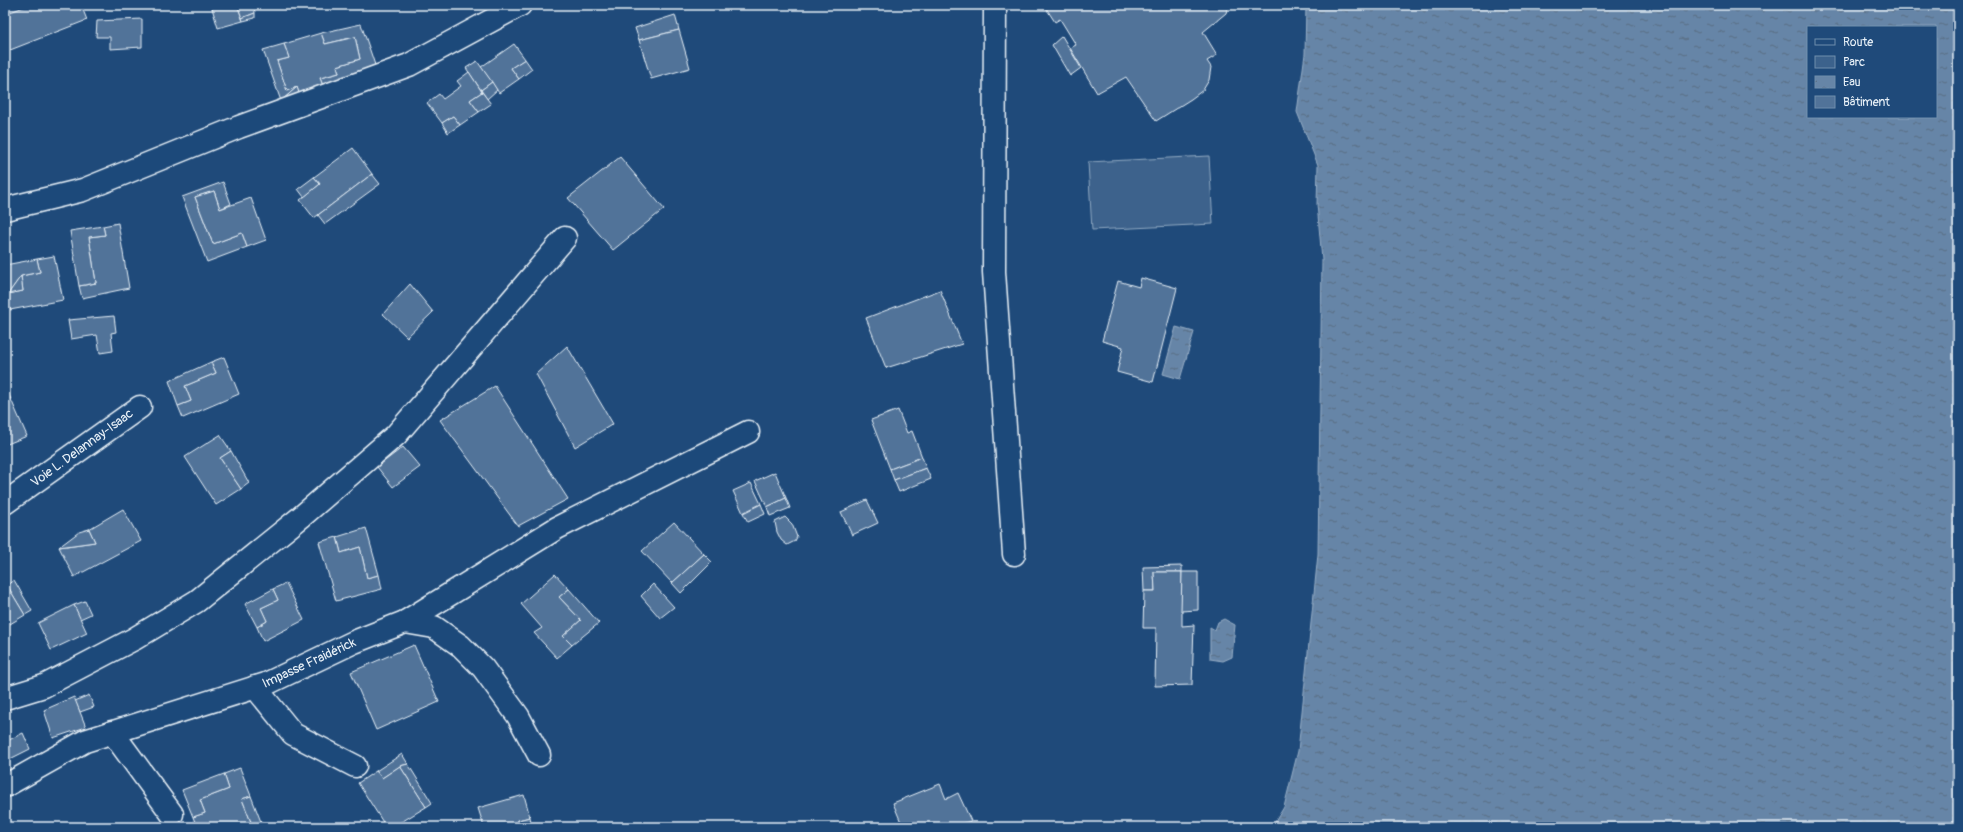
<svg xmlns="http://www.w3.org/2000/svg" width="1963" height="832" font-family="Pangolin,sans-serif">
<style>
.park{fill:#3c628c;stroke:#92aac2}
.water{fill:url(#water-ripples);stroke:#9ab0c7;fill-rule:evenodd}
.building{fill:#517399;stroke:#e8f1f8}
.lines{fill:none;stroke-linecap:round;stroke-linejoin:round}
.minor-casing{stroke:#e8f1f8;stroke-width:25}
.minor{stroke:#1f4a7a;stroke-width:22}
.labels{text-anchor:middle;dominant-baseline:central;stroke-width:3;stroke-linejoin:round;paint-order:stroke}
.street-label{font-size:13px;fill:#e8f1f8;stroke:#1f4a7a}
</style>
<defs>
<pattern id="water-ripples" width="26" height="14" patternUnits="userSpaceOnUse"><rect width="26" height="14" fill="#6685a7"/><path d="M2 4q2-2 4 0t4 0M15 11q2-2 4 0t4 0" fill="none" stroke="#596d82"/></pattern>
</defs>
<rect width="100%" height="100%" fill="#1f4a7a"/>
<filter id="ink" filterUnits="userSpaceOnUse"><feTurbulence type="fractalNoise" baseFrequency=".025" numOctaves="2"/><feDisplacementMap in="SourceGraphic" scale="8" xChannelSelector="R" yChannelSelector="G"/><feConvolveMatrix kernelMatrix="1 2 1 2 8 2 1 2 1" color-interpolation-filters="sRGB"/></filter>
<g filter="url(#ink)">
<!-- park -->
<polygon class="park" points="1209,156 1213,224 1092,230 1088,162"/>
<!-- water -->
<g class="water">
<path d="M1306 5H1958V827H1272L1284 807 1298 751 1318 554 1322 260 1317 204 1318 165 1297 112 1305 54ZM1808 27H1936V117H1808Z"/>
<polygon points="1176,327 1194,332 1180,379 1163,374"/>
<polygon points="1224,619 1235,625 1232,657 1223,661 1210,659 1210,627 1215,630 1218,622"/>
</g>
<!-- building -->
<g class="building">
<polygon points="29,5 81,5 87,20 5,52 5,14"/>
<polygon points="211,5 245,5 238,7 243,21 218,28"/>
<polygon points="245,5 254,5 255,13 242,18 238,7"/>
<polygon points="1044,5 1228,5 1228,6 1226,13 1203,32 1217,55 1207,61 1211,67 1209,80 1203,90 1191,99 1156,121 1126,77 1097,93 1070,48 1076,45 1060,19 1055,22"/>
<polygon points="255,13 255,18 243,21 242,18"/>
<polygon points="675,15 679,30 639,40 635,28"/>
<polygon points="142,19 142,47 110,49 110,37 96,37 97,21"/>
<polygon points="361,24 375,65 323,86 320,78 339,73 337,66 360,59 355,37 325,44 321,33"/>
<polygon points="679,30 690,68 651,79 639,40"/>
<polygon points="321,33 325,44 355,37 360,59 337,66 339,73 320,78 323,86 299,93 297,87 287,91 277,61 289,58 284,44"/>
<polygon points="1062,36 1081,68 1070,76 1052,45"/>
<polygon points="284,44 289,58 277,61 287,91 297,87 281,101 263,50"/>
<polygon points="514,44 525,59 511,68 519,79 499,93 481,67"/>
<polygon points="525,59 532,69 519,79 511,68"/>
<polygon points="477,61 492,82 481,90 466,68"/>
<polygon points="469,72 482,92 470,100 479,112 460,125 453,116 442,123 427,103 439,94 443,99 461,86 457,81"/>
<polygon points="492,82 497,90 487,99 481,90"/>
<polygon points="297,87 299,93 281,101"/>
<polygon points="482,92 491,104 479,112 470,100"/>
<polygon points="453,116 460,125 448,133 442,123"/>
<polygon points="353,148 372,174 314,218 300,200 320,184 314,177"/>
<polygon points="620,157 664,209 613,250 568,198"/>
<polygon points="372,174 380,184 325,224 318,215"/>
<polygon points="314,177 320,184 304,197 298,189"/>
<polygon points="223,182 231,204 220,209 214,191 195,197 213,244 242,233 247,247 207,262 182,197"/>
<polygon points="214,191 220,209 251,198 266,240 247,247 242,233 213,244 195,197"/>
<polygon points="118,223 129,288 82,298 79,286 96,283 89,237 105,235 103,226"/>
<polygon points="103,226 105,235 89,237 96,283 79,286 70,231"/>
<polygon points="54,256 63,300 10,310 8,294 23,291 21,276 40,272 37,259"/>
<polygon points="37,259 40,272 21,276 8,294 5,265"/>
<polygon points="21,276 23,291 8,294"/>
<polygon points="1141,278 1177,288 1153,382 1117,372 1123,347 1102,341 1118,281 1139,287"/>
<polygon points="410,284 433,312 407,337 383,314"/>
<polygon points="940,290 962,344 886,368 866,318"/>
<polygon points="114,316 116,332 111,333 113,351 100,353 97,335 71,339 68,320"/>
<polygon points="567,346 613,424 575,447 536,374"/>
<polygon points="224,357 239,394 183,418 178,406 191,401 185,386 216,373 211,362"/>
<polygon points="211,362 216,373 185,386 191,401 178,406 169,381"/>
<polygon points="495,386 568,499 518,526 440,420"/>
<polygon points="6,388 27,436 5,445 5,389"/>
<polygon points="898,410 907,433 912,431 922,457 890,469 871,420"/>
<polygon points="220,435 231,451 220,458 241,489 216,505 185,457"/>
<polygon points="403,447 420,467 393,487 377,467"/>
<polygon points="231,451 249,483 241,489 220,458"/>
<polygon points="922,457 926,468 894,480 890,469"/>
<polygon points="926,468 931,479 899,492 894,480"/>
<polygon points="775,472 786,498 767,507 755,481"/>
<polygon points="751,483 761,504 743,513 733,491"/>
<polygon points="786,498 790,508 770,516 767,507"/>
<polygon points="867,500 878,523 852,535 841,512"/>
<polygon points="761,504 765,514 748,522 743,513"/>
<polygon points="123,509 141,541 74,577 59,547 95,542 89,529"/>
<polygon points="785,517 792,524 797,537 795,541 787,545 781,540 777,532 775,522"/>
<polygon points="674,522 704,554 672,583 642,551"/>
<polygon points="366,528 379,575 367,578 360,547 341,553 337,537"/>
<polygon points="89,529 95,542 59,547 79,532"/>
<polygon points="337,537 341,553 360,547 367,578 379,575 382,589 336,601 319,542"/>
<polygon points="704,554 712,562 681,593 672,583"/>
<polygon points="1182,566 1182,572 1154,572 1155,591 1144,591 1143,567"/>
<polygon points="1154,572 1182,572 1182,626 1194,625 1192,685 1155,686 1156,628 1143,628 1144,591 1155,591"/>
<polygon points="1182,572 1198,572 1198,610 1181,611"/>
<polygon points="555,574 569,589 559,597 581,620 563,636 572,645 557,658 534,633 542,628 521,604"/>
<polygon points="14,580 32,611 25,615 7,585"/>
<polygon points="286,583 304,620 263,641 257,627 267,621 261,608 278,600 273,589"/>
<polygon points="653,584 674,607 660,618 641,596"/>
<polygon points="7,585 25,615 5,627 5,586"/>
<polygon points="273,589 278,600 261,608 267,621 257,627 245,604"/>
<polygon points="569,589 599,623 572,645 563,636 581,620 559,597"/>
<polygon points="85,601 91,614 80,619 74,605"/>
<polygon points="74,605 87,633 51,650 38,623"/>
<polygon points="414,645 439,702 376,730 351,672"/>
<polygon points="89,695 94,707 80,712 75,701"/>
<polygon points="74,697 86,727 53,738 44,710"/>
<polygon points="23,733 30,749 10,759 5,750 5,742"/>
<polygon points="402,754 408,764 400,766 382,778 376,771"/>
<polygon points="408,764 432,803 426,807 400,766"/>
<polygon points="400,766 426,807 393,827 386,827 358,783 376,771 382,778"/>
<polygon points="240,768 251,796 242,799 253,827 197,827 193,817 205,813 200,800 229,789 224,774"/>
<polygon points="224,774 229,789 200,800 205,813 193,817 182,790"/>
<polygon points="940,784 946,799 958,793 971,821 958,825 959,827 903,827 893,803"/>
<polygon points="524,795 530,817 518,820 519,827 484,827 478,808"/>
<polygon points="251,796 263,827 253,827 242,799"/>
<polygon points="530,817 532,827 519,827 518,820"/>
<polygon points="833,824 867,827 833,827"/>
</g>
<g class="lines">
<defs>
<g id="minor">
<polyline points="995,5 994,272 1014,554"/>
<polyline points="5,209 83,190 239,127 409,65 520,5"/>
<polyline points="5,503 140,407"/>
<polyline points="405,622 557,528 748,432"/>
<polyline points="255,687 293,734 355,766"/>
<polyline points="5,698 44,686 134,639 197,601 301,517 396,435 565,238"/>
<polyline points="112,732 172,814"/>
<polyline points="5,786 85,741 266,684 354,642 405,622 434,627 461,646 483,668 518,716 539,755"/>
</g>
</defs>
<!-- minor casing -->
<use href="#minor" class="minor-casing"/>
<!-- minor -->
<use href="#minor" class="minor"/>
</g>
</g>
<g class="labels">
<!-- street labels -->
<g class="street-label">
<text transform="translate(82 448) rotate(-36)">Voie L. Delannay-Isaac</text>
<text transform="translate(309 663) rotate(-25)">Impasse Fraidérick</text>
</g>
</g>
<!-- margin -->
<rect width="1963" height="832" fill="none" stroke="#1f4a7a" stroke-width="20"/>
<rect x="10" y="10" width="1943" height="812" fill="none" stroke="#e8f1f8" stroke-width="1.5" filter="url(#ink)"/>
<!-- legend -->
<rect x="1807" y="26" width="130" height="92" fill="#1f4a7a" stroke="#6f8dac"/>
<rect x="1815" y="39" width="20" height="6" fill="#1f4a7a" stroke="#6f8dac"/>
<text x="1843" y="46" font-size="12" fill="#e8f1f8">Route</text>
<rect x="1815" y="56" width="20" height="12" fill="#3c628c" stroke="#6f8dac"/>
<text x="1843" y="66" font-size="12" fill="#e8f1f8">Parc</text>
<rect x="1815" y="76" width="20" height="12" fill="url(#water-ripples)" stroke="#6f8dac"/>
<text x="1843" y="86" font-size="12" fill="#e8f1f8">Eau</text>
<rect x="1815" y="96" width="20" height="12" fill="#517399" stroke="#6f8dac"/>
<text x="1843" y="106" font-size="12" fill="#e8f1f8">Bâtiment</text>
</svg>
